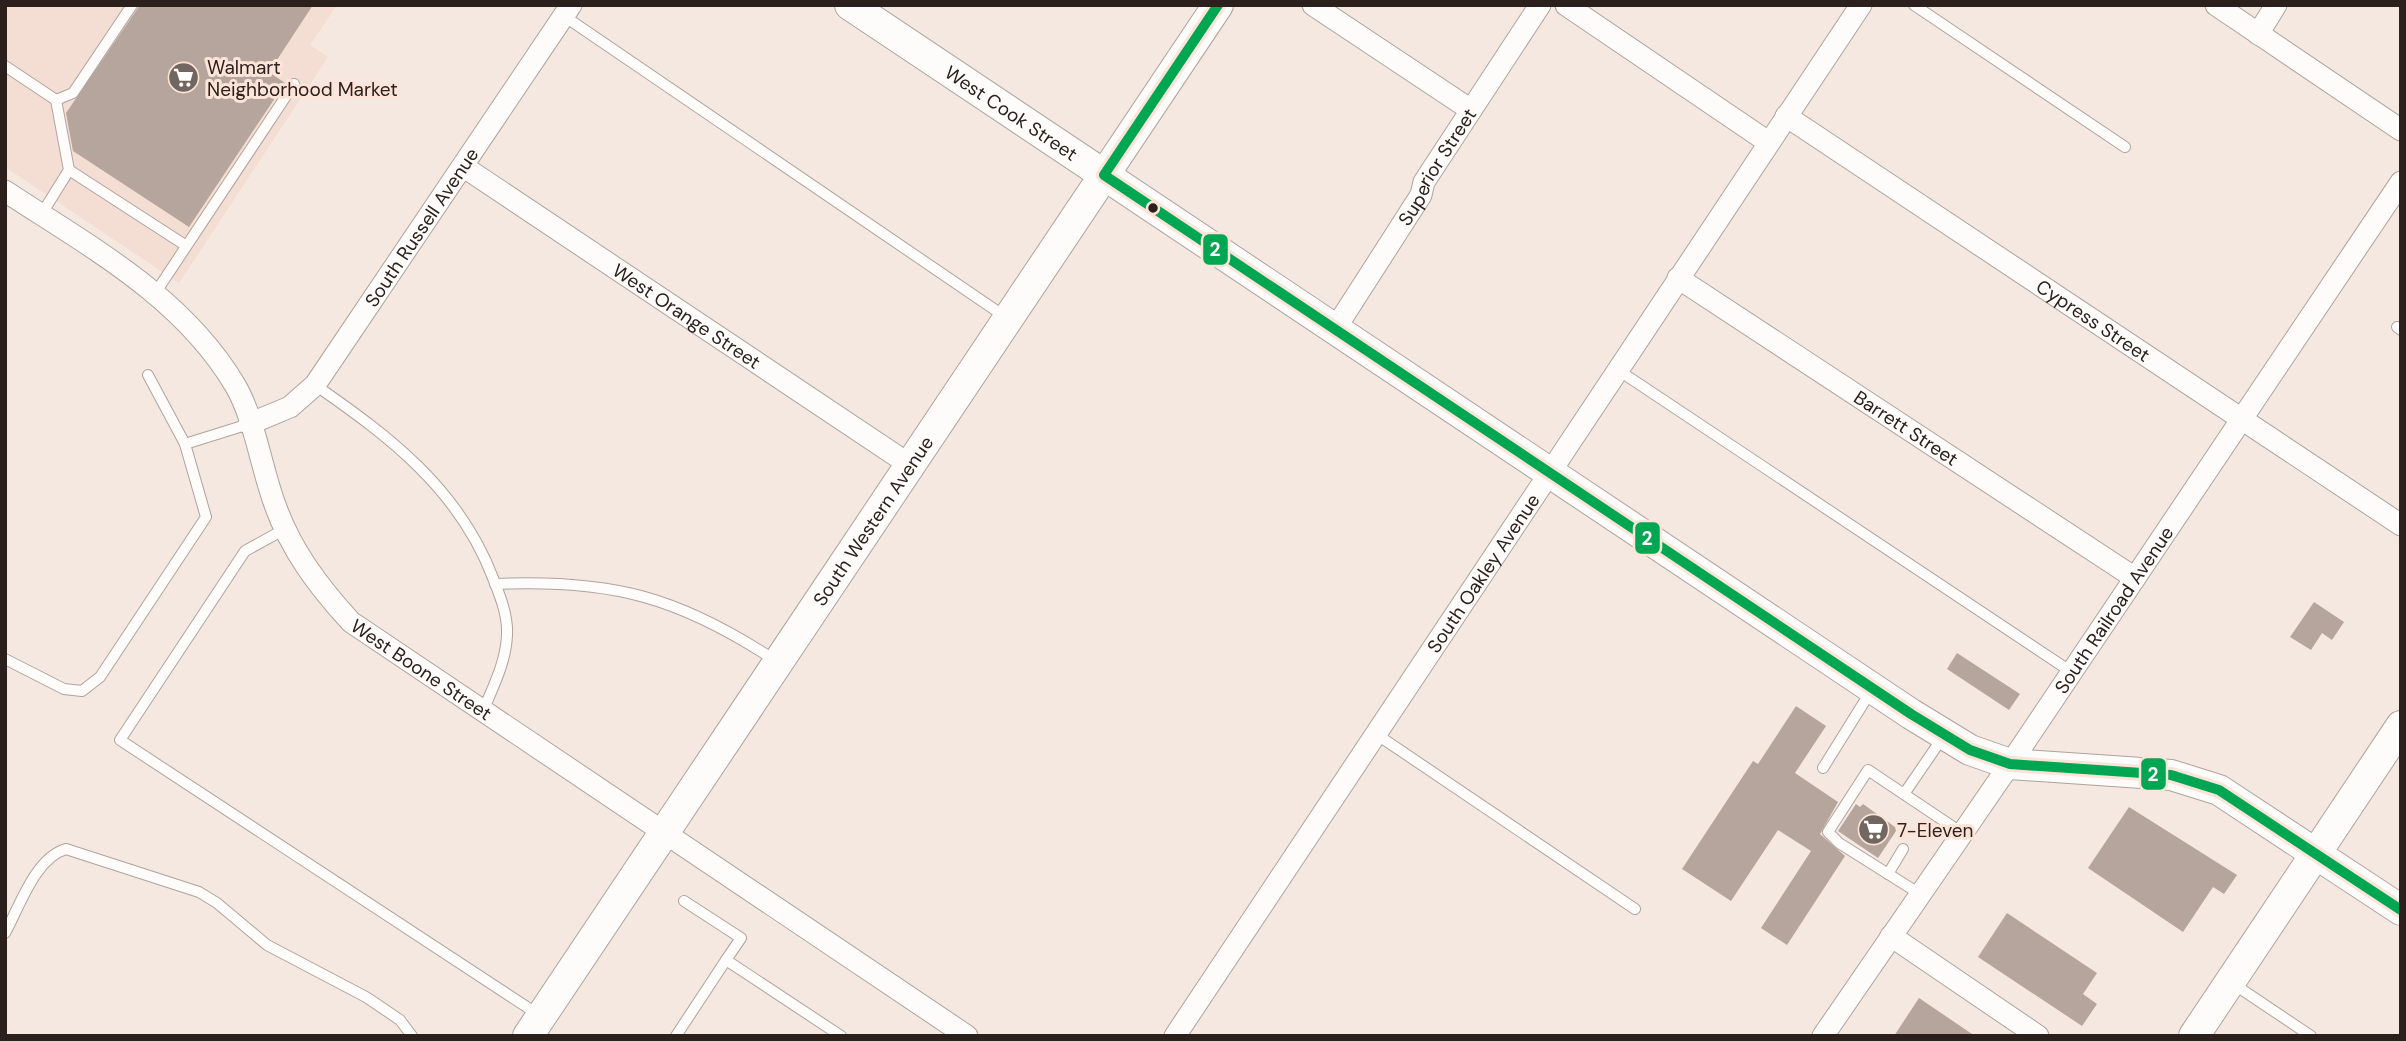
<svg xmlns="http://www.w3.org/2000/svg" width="2406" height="1041" font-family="'DM Sans',sans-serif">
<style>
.built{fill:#f4ddd2}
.building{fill:#b6a59d}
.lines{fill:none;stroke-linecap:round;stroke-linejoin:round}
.lane-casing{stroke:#aea39d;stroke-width:12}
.street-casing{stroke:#aea39d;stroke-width:23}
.secondary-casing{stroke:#aea39d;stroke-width:32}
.lane{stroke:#fefcfa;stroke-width:10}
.street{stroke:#fefcfa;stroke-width:21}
.secondary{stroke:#fefcfa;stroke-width:30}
.bus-1-casing{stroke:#fde4d9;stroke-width:16}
.bus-1{stroke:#00a651;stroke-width:10}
.bus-dot{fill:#2b201b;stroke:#fde4d9;stroke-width:2.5}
.labels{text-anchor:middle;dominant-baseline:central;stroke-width:6;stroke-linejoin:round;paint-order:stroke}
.poi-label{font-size:19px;fill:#2b201b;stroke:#fde4d9;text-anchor:start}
.street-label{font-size:19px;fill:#2b201b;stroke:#fde4d9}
.line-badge{stroke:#fde4d9;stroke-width:2.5}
.badge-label{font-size:19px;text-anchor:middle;font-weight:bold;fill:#fff}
</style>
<rect width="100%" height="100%" fill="#f5e8e1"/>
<!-- built -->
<polygon class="built" points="5,5 337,5 310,45 328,57 179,283 5,167"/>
<!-- building -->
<g class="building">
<polygon points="140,5 313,5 269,72 285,83 189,227 73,151 66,113"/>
<polygon points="2314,602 2344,622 2332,640 2322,633 2311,650 2290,637"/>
<polygon points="1957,653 2020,694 2009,710 1947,669"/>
<polygon points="1796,706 1826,726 1795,773 1838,802 1820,834 1845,856 1787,945 1761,928 1811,851 1778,830 1731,901 1682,869 1753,761 1758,764"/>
<polygon points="1856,804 1860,807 1863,804 1895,827 1896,831 1878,858 1838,831"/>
<polygon points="2129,807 2237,875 2224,894 2213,887 2183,932 2088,868"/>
<polygon points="2007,913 2097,973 2083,994 2097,1004 2082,1026 1978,957"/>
<polygon points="1919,998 1975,1036 1894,1036"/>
</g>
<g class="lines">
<defs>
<g id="lane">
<polyline points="1914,5 2125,147"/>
<polyline points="564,16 1007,318"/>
<polyline points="5,66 56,100 69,170 41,215"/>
<polyline points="56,100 73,93 132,5"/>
<polyline points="69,170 185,245"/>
<polyline points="156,292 294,84"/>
<polyline points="2397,327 2401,330"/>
<polyline points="1618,370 2067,669"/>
<polyline points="148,375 185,444"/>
<path d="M315 385C390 437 459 489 493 578 500 596 508 615 507 635 506 662 493 687 483 711"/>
<polyline points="285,529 245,551 120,740 539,1015"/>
<path d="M495 584C612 579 679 597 776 661"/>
<polyline points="5,659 64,689 82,691 100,677 206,517 185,444 249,424"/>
<polyline points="1376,734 1635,909"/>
<polyline points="1823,768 1871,691"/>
<polyline points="1904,794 1943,737"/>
<polyline points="1888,874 1903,849"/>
<polyline points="1920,894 1839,843 1828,832 1868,770 1962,833"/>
<polyline points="684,901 741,938 726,960 841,1036"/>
<path d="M5 933C20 906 35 858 66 849L199 892 217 903 267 945 366 997 400 1020 412 1036"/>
<polyline points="2232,983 2311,1036"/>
<polyline points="676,1036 726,960"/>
</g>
<g id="street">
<polyline points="1313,5 1471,110"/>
<polyline points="1566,5 1768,142"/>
<polyline points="2216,5 2401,130"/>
<polyline points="2258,34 2276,5"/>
<path id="s1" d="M1786 116 2401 525"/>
<path id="s2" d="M464 167 910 465"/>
<path id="s3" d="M5 191C90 247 182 296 235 385 254 417 261 466 274 502 290 549 318 586 351 622L967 1036"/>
<path id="s4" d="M1678 278 2135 578"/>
<path id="s5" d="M1335 329 1421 195 1424 182 1540 5"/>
<path id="s6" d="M249 424 290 407 315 385 571 5"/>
<polyline points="1891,936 2038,1036"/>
<path id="s7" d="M1175 1036 1861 5"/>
<path id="s8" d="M1823 1036 2010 764 2401 182"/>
</g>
<g id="secondary">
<path id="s9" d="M850 5 1911 714 1970 750 2010 764 2171 775 2219 790 2401 910"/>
<path id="s10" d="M528 1036 1218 5"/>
<polyline points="2194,1036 2401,726"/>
</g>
</defs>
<!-- lane casing -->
<use href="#lane" class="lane-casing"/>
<!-- street casing -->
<use href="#street" class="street-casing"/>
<!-- secondary casing -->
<use href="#secondary" class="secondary-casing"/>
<!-- lane -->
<use href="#lane" class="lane"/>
<!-- street -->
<use href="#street" class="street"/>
<!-- secondary -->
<use href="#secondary" class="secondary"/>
<defs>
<polyline id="bus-1" points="1218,5 1104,175 1911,714 1970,750 2010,764 2171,775 2219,790 2401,910"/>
</defs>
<!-- bus-1 casing -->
<use href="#bus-1" class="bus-1-casing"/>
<!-- bus-1 -->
<use href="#bus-1" class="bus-1"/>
</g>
<!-- icons -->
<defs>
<symbol id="supermarket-disc" viewBox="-11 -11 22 22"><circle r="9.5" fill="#726660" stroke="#fde4d9"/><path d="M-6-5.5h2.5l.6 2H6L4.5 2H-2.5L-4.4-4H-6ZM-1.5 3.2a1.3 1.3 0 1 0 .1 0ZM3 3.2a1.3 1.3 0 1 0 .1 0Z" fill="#fff"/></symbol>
</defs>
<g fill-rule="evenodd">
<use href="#supermarket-disc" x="166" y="60" width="35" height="35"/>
<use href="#supermarket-disc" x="1856" y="812" width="35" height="35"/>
</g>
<!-- markers -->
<circle class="bus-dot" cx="1153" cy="208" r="6"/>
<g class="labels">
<!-- poi labels -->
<g class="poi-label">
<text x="207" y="67">Walmart<tspan x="207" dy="22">Neighborhood Market</tspan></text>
<text x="1897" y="830">7-Eleven</text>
</g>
<!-- street labels -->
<g class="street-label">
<text stroke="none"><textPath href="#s9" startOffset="194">West Cook Street</textPath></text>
<text stroke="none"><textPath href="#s5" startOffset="192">Superior Street</textPath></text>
<text stroke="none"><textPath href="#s6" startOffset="268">South Russell Avenue</textPath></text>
<text stroke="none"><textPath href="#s2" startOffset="268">West Orange Street</textPath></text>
<text stroke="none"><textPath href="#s1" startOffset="369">Cypress Street</textPath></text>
<text stroke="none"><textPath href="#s4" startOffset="273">Barrett Street</textPath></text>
<text stroke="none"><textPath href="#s10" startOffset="620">South Western Avenue</textPath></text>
<text stroke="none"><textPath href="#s7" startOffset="556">South Oakley Avenue</textPath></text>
<text stroke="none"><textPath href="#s8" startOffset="516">South Railroad Avenue</textPath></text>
<text stroke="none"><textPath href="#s3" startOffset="656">West Boone Street</textPath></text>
</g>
</g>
<g class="line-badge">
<rect x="1202" y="233" width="27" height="33" rx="7" fill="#00a651"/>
<rect x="1634" y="521" width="27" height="34" rx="7" fill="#00a651"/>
<rect x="2140" y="757" width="27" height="34" rx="7" fill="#00a651"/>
</g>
<g class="badge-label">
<text x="1215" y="256">2</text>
<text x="1647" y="545">2</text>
<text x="2153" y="781">2</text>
</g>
<!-- border -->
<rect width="2406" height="1041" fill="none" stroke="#2b201b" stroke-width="14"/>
</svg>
